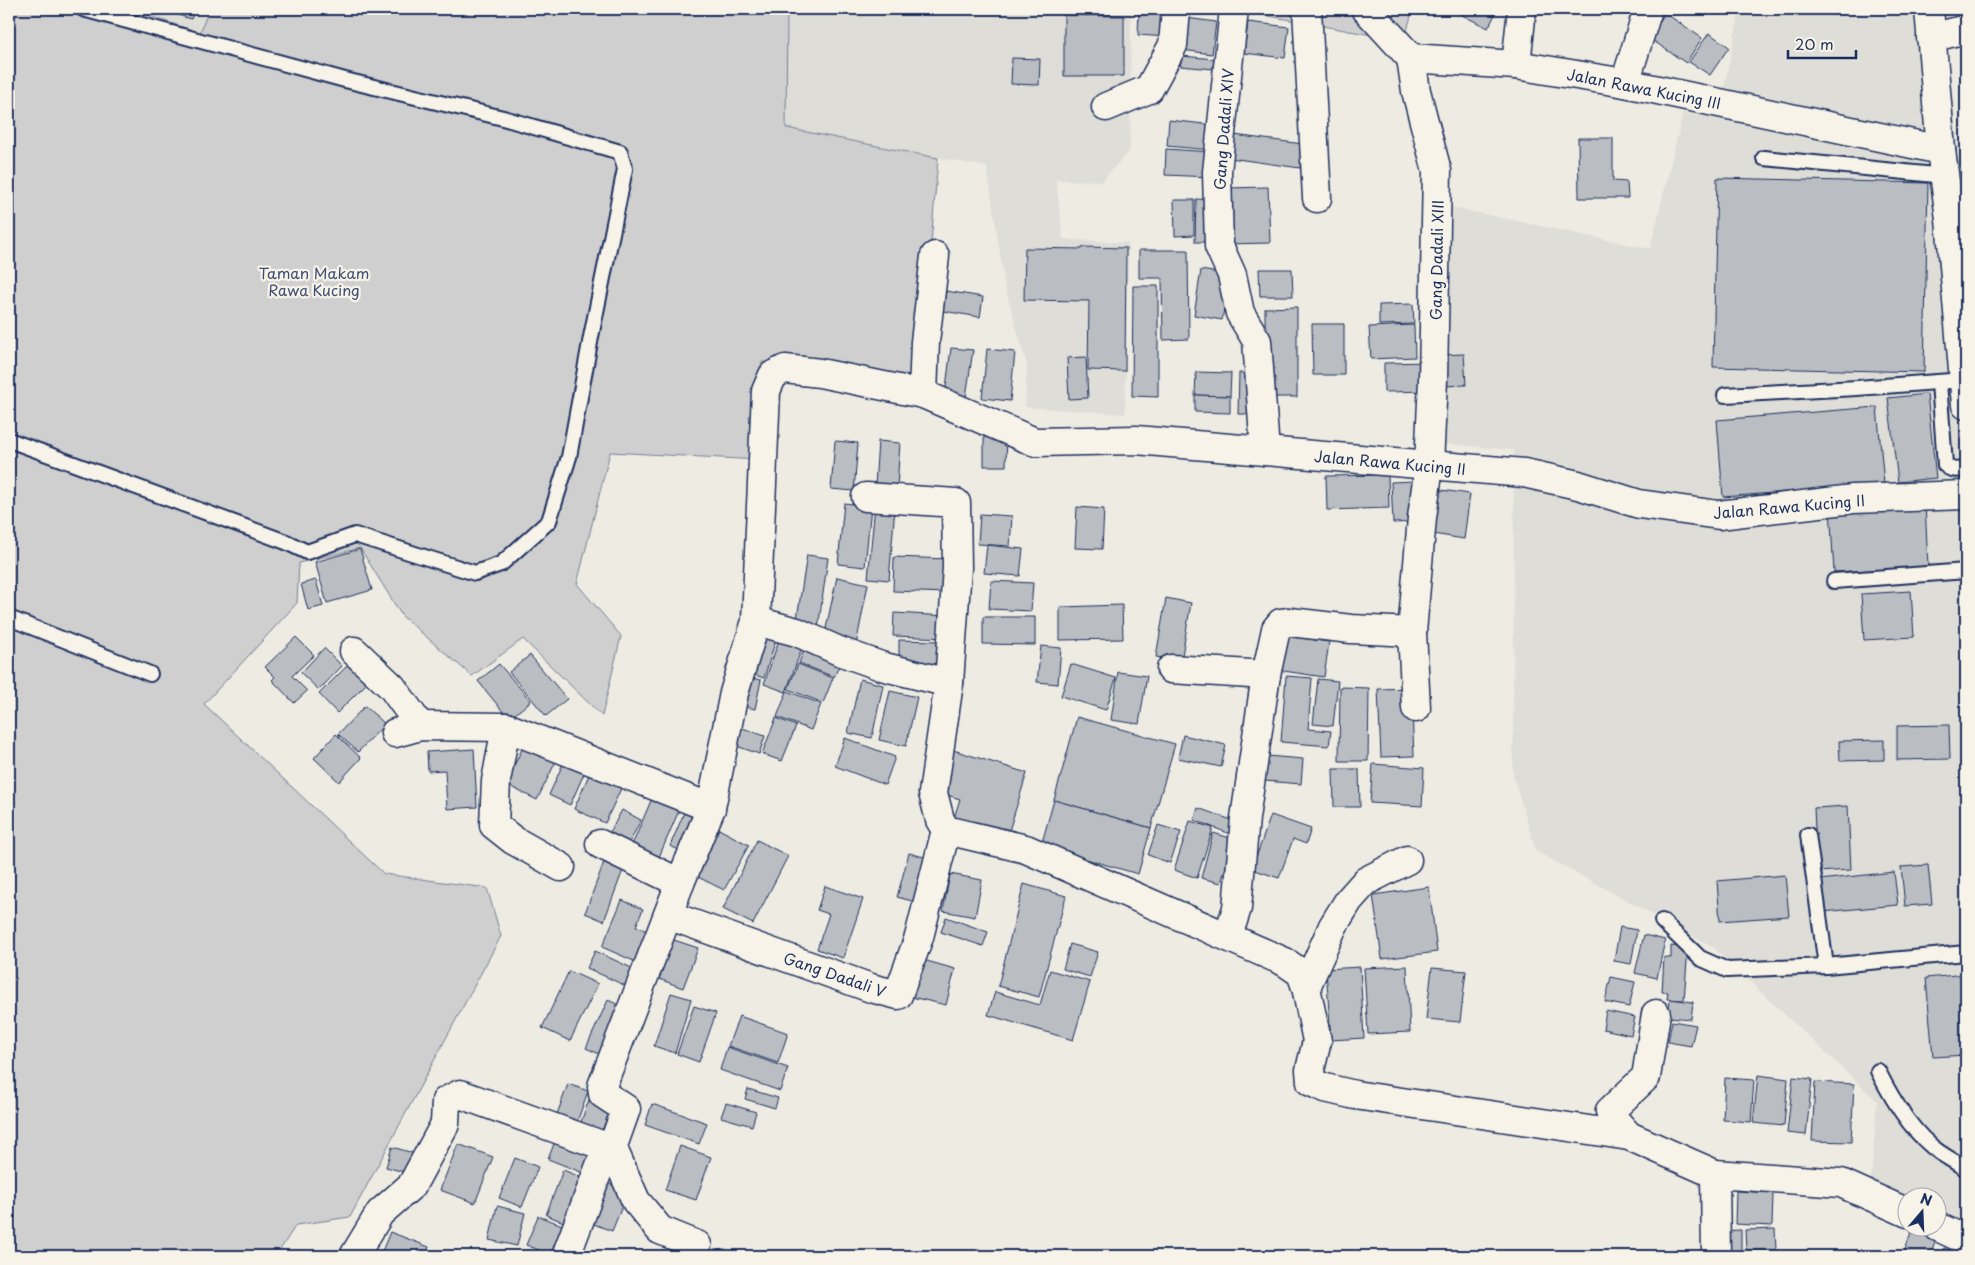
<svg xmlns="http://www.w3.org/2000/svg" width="1975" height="1265" font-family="'Playpen Sans',sans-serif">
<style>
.built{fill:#deddd8}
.green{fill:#cfcfcf;stroke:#757f96}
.building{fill:#babdc2;stroke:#1b2f5e}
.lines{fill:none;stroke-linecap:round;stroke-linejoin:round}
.service-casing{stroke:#1b2f5e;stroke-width:18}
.minor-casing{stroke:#1b2f5e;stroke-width:31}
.tertiary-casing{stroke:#1b2f5e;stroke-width:31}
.service{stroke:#f7f3e8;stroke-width:14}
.minor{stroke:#f7f3e8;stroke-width:28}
.tertiary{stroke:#f7f3e8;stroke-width:28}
.labels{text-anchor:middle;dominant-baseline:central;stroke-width:4.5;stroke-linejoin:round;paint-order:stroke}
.street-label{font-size:15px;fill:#1b2f5e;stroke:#f7f3e8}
.park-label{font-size:15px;fill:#3f4f75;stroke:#f7f3e8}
</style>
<rect width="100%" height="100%" fill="#eeebe2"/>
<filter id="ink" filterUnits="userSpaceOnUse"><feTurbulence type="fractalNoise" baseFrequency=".02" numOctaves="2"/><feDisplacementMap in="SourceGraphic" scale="10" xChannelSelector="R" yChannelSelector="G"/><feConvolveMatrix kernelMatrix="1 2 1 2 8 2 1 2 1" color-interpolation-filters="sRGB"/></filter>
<g filter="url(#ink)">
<!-- built -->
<g class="built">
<polygon points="130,9 209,9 201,33"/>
<polygon points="787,9 1131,9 1130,150 1102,181 1056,180 1063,239 1128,243 1125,414 1025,407 1027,365 1005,287 987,167 785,128"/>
<polygon points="1740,9 1966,9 1966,43 1947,44 1966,223 1966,1232 1938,1216 1938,1198 1908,1198 1907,1200 1871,1181 1877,1101 1714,948 1536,851 1513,776 1514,450 1436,443 1450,207 1650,249 1683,113 1718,118"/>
</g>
<!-- green -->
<g class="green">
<polygon points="9,9 130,9 200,33 209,9 787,9 786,128 938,158 920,379 762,362 759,460 610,452 577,584 621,636 602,716 523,639 472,676 402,616 360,548 299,563 297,603 204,704 384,874 487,888 501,936 350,1217 296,1225 276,1256 9,1256"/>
<polygon points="1231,9 1413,9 1404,41"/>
</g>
<!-- building -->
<g class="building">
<polygon points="159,9 195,9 191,19"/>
<polygon points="1139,9 1168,9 1167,37 1138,35"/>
<polygon points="1450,9 1498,9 1488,28"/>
<polygon points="1665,13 1702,38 1686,63 1649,38"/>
<polygon points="1064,15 1124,16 1124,76 1064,76"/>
<polygon points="1186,18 1216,22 1212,54 1182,50"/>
<polygon points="1248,22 1289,27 1285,58 1244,53"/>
<polygon points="1709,33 1729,47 1710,75 1689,62"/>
<polygon points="1182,56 1215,59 1214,69 1180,66"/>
<polygon points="1012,58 1040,59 1039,85 1011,84"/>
<polygon points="1169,120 1213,125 1211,150 1167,146"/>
<polygon points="1226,134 1303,144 1300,168 1223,157"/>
<polygon points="1578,138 1613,138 1613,181 1627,182 1628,198 1579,198"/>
<polygon points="1166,149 1212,152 1211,177 1165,175"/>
<polygon points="1717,178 1928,183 1924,372 1713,367"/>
<polygon points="1268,187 1270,243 1227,244 1226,188"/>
<polygon points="1196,199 1213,200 1211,242 1195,242"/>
<polygon points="1174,200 1194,200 1194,235 1175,236"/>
<polygon points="1082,247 1126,248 1125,371 1088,370 1089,301 1024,300 1025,248 1082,249"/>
<polygon points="1139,250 1188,250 1189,339 1163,340 1162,278 1139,278"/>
<polygon points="1259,269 1292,269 1293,296 1260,296"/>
<polygon points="1201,270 1230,275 1222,320 1194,315"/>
<polygon points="1133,286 1158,286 1158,397 1132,396"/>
<polygon points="946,291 983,297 980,317 943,311"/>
<polygon points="1413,304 1414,324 1379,325 1379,305"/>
<polygon points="1297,307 1297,397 1265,397 1265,308"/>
<polygon points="1312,324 1344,324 1344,375 1313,375"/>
<polygon points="1414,325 1415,357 1371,359 1369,327"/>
<polygon points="951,348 973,350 966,397 945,395"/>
<polygon points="987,349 1015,352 1010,401 982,398"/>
<polygon points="1464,354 1466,385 1444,386 1443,355"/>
<polygon points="1086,357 1088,398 1069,399 1067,358"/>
<polygon points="1432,362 1432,391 1384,392 1384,363"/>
<polygon points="1196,372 1231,373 1230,396 1195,395"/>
<polygon points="1239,373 1256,374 1255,414 1238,414"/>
<polygon points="1927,394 1936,478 1898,482 1888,398"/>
<polygon points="1195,395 1230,396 1230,413 1195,412"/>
<polygon points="1877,407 1884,484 1723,497 1717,420"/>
<polygon points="984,431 1007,432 1006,466 984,466"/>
<polygon points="835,441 858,443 854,491 831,489"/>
<polygon points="878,441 900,443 897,487 875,486"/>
<polygon points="1388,475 1389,508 1327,510 1326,476"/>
<polygon points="1416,481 1417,522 1393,523 1391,482"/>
<polygon points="1434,489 1470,494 1464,539 1427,533"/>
<polygon points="844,503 871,506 865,567 838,564"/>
<polygon points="1925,503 1928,567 1834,572 1830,508"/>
<polygon points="875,505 895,507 889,580 868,578"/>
<polygon points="1077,507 1104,509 1102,549 1075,548"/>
<polygon points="980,514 1012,516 1010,546 978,544"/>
<polygon points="987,545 1023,549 1020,576 984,573"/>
<polygon points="360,549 372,590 327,603 315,562"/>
<polygon points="807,555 828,558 818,629 796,625"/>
<polygon points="894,557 949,559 948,593 893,591"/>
<polygon points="837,577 868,584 856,645 824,638"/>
<polygon points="316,580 323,606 308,610 301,584"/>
<polygon points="991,581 1033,583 1031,611 989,609"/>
<polygon points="1911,591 1914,637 1864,640 1861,594"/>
<polygon points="1166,598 1191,603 1181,661 1156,657"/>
<polygon points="1122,605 1123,639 1060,640 1060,607"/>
<polygon points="894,613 947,616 946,638 893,636"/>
<polygon points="983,617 1035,617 1035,645 983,644"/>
<polygon points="760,627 778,633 764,678 745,672"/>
<polygon points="781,634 804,642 786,692 764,684"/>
<polygon points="1281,635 1329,642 1324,677 1277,670"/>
<polygon points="296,637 314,655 292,676 307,691 294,703 272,680 275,677 265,667"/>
<polygon points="899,640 937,641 937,665 899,664"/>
<polygon points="807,642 843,657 834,677 799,663"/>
<polygon points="1041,646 1061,648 1058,684 1037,682"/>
<polygon points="324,648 342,666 319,690 301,673"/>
<polygon points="530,655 567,699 546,716 509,672"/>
<polygon points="351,662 369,681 337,713 319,694"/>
<polygon points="499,664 531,701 509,719 478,681"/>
<polygon points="798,664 833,678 823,703 788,689"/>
<polygon points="1071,664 1116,678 1106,710 1061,696"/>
<polygon points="1118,672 1147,676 1139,724 1111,720"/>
<polygon points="741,676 761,680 755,709 735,704"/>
<polygon points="1286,676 1312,678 1308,729 1331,731 1329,746 1281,742"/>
<polygon points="860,679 883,685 872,738 848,733"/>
<polygon points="1318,679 1338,681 1333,726 1313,724"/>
<polygon points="1340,687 1369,688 1368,761 1339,761"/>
<polygon points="1411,688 1414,756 1381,757 1378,689"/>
<polygon points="787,691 821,704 811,730 777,717"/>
<polygon points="890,691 917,697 906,746 879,740"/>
<polygon points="365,706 385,724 358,752 338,734"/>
<polygon points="1077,717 1175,744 1151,828 1054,800"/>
<polygon points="776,718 796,726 782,761 762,754"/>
<polygon points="1949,725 1950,759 1897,760 1897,726"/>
<polygon points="740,727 765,736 759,754 734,745"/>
<polygon points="336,734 361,758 339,782 314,758"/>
<polygon points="1183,735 1226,745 1221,767 1178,758"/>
<polygon points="845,738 895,757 885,785 835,766"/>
<polygon points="1884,740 1884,760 1840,761 1839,741"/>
<polygon points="526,741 558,757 537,800 505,784"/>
<polygon points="474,749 477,807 447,809 445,770 428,771 427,752"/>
<polygon points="950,749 1027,773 1007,837 953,821 960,799 937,792"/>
<polygon points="1267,756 1303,759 1301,784 1265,781"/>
<polygon points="566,757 587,767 570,805 549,795"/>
<polygon points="1373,764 1424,768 1422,806 1370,803"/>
<polygon points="592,768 624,782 605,823 574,809"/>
<polygon points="1333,769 1359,769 1360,807 1334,807"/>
<polygon points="653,796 680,808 659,857 632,845"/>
<polygon points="1054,800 1151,828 1138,874 1041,846"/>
<polygon points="1848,806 1851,870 1817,872 1814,808"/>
<polygon points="1198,808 1237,822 1233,835 1194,820"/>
<polygon points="622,810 641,820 626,849 606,839"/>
<polygon points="684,813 700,819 686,853 670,846"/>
<polygon points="1271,815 1311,829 1306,844 1293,839 1279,878 1252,869"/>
<polygon points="1190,821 1213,828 1197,878 1174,870"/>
<polygon points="1158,825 1181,832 1170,863 1148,855"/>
<polygon points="713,826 749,845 724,890 688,872"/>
<polygon points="1213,833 1234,839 1221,883 1201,878"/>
<polygon points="757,840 788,856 753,924 723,909"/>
<polygon points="909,853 935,860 923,904 897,897"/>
<polygon points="607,854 626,862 604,921 585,913"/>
<polygon points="1928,865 1932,904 1905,906 1901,867"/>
<polygon points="1894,872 1898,905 1822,912 1819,880"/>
<polygon points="950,874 982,880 975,917 943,911"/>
<polygon points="1785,875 1789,916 1720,921 1717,881"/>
<polygon points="1024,884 1066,896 1039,997 998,986"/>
<polygon points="825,886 863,899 843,958 817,949 829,914 817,910"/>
<polygon points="1429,887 1437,952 1382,959 1373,895"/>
<polygon points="622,900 643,909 636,926 649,932 636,962 602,947"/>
<polygon points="946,917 988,932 983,946 941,932"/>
<polygon points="1620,927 1637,930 1631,964 1614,961"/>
<polygon points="1644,935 1665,940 1657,978 1635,973"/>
<polygon points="668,938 698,948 683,988 654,977"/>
<polygon points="1070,944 1098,952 1090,977 1063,969"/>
<polygon points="1671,946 1688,948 1684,1000 1667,999 1668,992 1662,992 1664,957 1671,958"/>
<polygon points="595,951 636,970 628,987 587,968"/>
<polygon points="913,957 955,969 946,1005 903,995"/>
<polygon points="1407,966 1410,1032 1368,1034 1364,968"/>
<polygon points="1360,967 1364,1038 1331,1040 1326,969"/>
<polygon points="1432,968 1466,971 1460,1022 1426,1019"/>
<polygon points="1050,970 1090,982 1073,1040 988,1015 995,992 1040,1005"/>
<polygon points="569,971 598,984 570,1041 542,1028"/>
<polygon points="1966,974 1966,1055 1933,1057 1926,978"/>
<polygon points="1611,977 1635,982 1629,1007 1605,1002"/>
<polygon points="671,993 691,999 675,1053 654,1046"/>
<polygon points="1670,999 1693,1002 1691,1019 1668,1017"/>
<polygon points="608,1000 630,1010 608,1058 586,1048"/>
<polygon points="694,1006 716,1013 699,1062 677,1054"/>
<polygon points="1606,1011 1635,1017 1631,1035 1603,1029"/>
<polygon points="739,1016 788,1033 778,1063 728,1046"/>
<polygon points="1672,1021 1696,1025 1691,1046 1668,1042"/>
<polygon points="727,1047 788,1068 780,1091 720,1070"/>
<polygon points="1758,1075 1788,1079 1784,1126 1753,1123"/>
<polygon points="1793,1077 1812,1079 1806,1135 1787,1133"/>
<polygon points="1725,1078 1754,1080 1751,1122 1723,1120"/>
<polygon points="1815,1082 1854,1084 1851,1142 1812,1141"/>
<polygon points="568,1084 588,1091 576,1125 556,1117"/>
<polygon points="748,1089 778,1098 775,1108 745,1099"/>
<polygon points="590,1097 612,1106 599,1138 578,1130"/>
<polygon points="726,1103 756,1112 752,1126 721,1117"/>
<polygon points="652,1104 707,1123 699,1144 645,1125"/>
<polygon points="558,1134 596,1149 586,1174 548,1159"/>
<polygon points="458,1144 493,1157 475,1203 440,1190"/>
<polygon points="680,1146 711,1157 696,1200 665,1190"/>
<polygon points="392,1147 420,1155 415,1175 386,1167"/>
<polygon points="515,1158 538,1167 522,1207 499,1198"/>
<polygon points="563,1170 585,1179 569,1224 546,1215"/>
<polygon points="603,1181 628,1192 612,1231 586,1221"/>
<polygon points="1736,1191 1773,1193 1772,1226 1735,1224"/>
<polygon points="497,1206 525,1213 517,1246 489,1240"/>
<polygon points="538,1216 573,1229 555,1256 526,1245"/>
<polygon points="1775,1229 1776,1250 1746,1250 1745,1230"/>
<polygon points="1912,1229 1937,1237 1930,1256 1903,1256"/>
<polygon points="1741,1230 1741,1251 1721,1252 1720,1231"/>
<polygon points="390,1232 429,1247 426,1256 380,1256"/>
<polygon points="674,1243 713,1256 670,1256"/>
<polygon points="1944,1248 1963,1256 1941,1256"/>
</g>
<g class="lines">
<defs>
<g id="service">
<polyline points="1764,158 1945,176"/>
<path d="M1939 382 1945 465C1951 471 1958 470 1966 469"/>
<polyline points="1725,395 1857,388 1964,380"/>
<polyline points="9,440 286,542 307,552 355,535 475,573 501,564 549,521 569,457 591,337 625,169 620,152 503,118 345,80 83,9"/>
<polyline points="1834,581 1966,571"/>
<polyline points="9,618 150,674"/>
<polyline points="1808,835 1826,966"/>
<polyline points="1662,921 1700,958 1727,970 1826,966 1966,953"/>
<path d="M1878 1071C1892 1099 1913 1134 1939 1152 1948 1158 1957 1163 1966 1169"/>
</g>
<g id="minor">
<polyline points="1234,9 1217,172 1219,246 1232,275 1240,313 1257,341 1265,451"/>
<polyline points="1307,9 1317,198"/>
<polyline points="1366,9 1411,58 1516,65 1625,83 1941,150"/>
<polyline points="1931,38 1966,29"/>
<polyline points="1411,58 1416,91 1437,171 1433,380 1429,465 1422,518 1412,632 1416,708"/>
<polyline points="1516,65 1522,9"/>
<polyline points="1625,83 1648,9"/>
<polyline points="1106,107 1149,89 1173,45 1176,9"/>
<polyline points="923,394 925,342 935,256"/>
<polyline points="866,497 956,503 957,568 949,683 933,793 940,820 946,830 1026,849 1285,962 1301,973 1306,987 1317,1041 1310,1070 1311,1082 1325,1088 1355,1095 1629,1136 1715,1174 1841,1183 1908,1213"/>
<polyline points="756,621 797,632 839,651 881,666 949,683"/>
<polyline points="354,651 392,687 420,726"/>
<polyline points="1171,669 1266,675"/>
<polyline points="506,727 496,781 494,825 513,840 561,867"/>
<polyline points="395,733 420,726 506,727 711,808"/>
<polyline points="600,844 680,883"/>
<polyline points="668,915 871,988 898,995 919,937 946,830"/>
<polyline points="1228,936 1237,908 1245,818 1266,675 1276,629 1281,623 1290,622 1351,629 1412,632"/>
<polyline points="1306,987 1333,926 1349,900 1366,881 1407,860"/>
<polyline points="1629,1136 1612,1117 1610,1111 1646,1077 1656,1014"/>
<polyline points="611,1144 636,1201 660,1230 697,1245"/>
<polyline points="1715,1174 1716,1256"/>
<polyline points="1938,1227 1966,1240"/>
<polyline points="354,1256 380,1213 412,1185 445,1124 446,1101 460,1094 607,1147 615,1140 626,1109 603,1094 602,1086 680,883 711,808 734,693 756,621 766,391 773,375 785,369 820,373 923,394 1035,442 1136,440 1524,473 1578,485 1639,504 1719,515 1853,499 1966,495"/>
<polyline points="566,1256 607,1147"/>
</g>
<polyline id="tertiary" points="1929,9 1941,150 1950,219 1966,405"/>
</defs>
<!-- service casing -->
<use href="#service" class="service-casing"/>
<!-- minor casing -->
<use href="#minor" class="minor-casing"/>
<!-- tertiary casing -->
<use href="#tertiary" class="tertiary-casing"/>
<!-- service -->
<use href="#service" class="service"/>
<!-- minor -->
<use href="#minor" class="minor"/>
<!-- tertiary -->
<use href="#tertiary" class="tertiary"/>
</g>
</g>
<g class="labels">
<!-- street labels -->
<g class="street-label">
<text transform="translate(1644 88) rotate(11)">Jalan Rawa Kucing III</text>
<text transform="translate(1223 129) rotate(-86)">Gang Dadali XIV</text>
<text transform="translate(1436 260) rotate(-89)">Gang Dadali XIII</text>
<text transform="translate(1390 462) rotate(5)">Jalan Rawa Kucing II</text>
<text transform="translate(1789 506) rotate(-5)">Jalan Rawa Kucing II</text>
<text transform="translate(835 974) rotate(19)">Gang Dadali V</text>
</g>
<!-- park labels -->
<g class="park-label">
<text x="314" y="272">Taman Makam<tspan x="314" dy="17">Rawa Kucing</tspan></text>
</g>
</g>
<!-- margin -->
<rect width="1975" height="1265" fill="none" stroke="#f7f3e8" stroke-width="30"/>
<rect x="15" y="15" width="1945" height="1235" fill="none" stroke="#1b2f5e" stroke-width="2" filter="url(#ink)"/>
<!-- north arrow -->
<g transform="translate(1922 1212) rotate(19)"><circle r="24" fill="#f7f3e8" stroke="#9fa5b1"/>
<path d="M0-4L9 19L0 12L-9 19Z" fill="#1b2f5e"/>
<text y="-8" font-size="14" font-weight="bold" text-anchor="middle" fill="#1b2f5e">N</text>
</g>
<!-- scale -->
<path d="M1788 50v8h68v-8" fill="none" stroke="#1b2f5e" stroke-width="2.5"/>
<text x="1795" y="50" font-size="15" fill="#1b2f5e" stroke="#f7f3e8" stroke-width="4" paint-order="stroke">20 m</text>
</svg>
